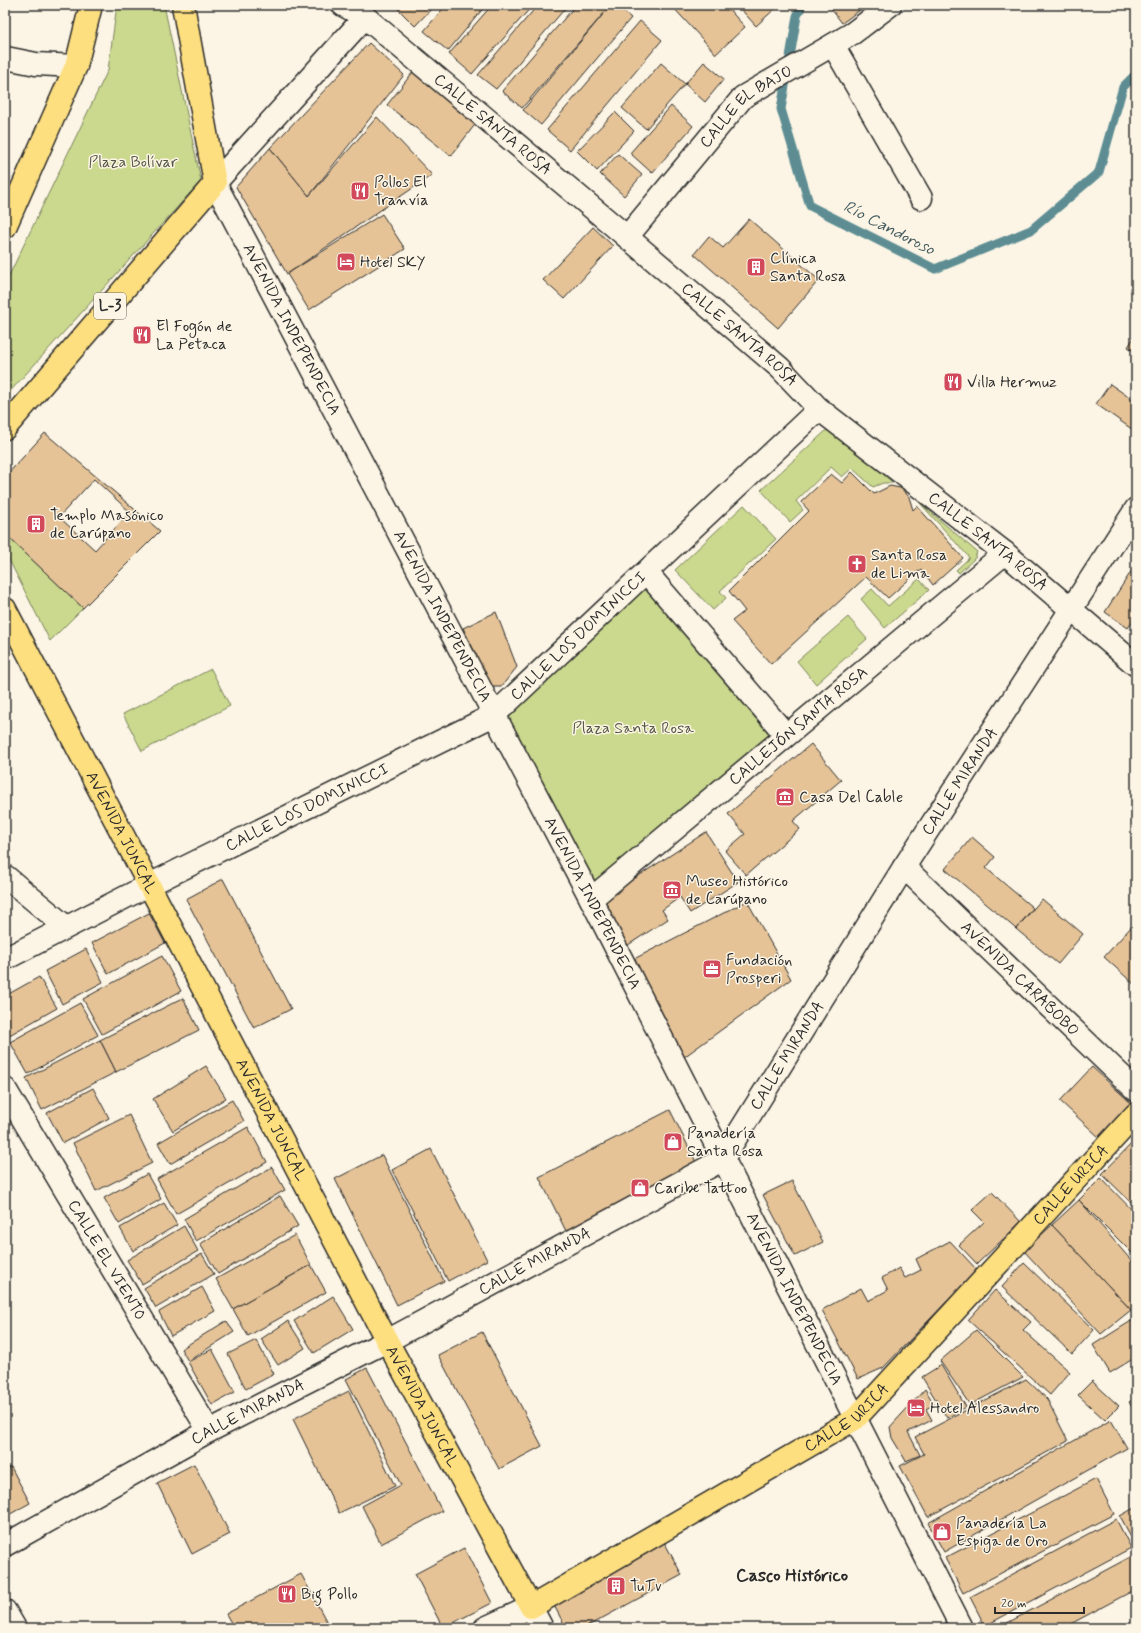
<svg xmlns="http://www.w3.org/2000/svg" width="1141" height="1633" font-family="Mynerve,sans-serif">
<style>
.green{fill:#cad98d;stroke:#7a825c}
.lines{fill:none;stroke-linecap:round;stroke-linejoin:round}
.stream{stroke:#5d8d93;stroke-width:9}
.building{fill:#e5c397;stroke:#2b2b2b;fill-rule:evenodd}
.minor-casing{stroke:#2b2b2b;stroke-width:25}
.major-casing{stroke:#2b2b2b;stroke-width:25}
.minor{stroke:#fcf5e5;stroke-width:22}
.major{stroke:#fddf80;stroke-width:22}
.labels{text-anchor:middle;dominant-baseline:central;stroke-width:3;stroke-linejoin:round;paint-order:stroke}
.shield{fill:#fcf5e5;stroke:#6a6863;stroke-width:1}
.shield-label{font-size:15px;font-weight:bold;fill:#2b2b2b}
.street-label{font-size:16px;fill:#2b2b2b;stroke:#fcf5e5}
.park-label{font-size:16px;fill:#535644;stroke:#fcf5e5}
.poi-label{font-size:16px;fill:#2b2b2b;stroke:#fcf5e5;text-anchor:start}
.water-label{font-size:17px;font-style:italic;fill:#445c5f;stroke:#fcf5e5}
.quarter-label{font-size:18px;font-weight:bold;fill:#2b2b2b;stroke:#fcf5e5}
</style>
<rect width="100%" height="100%" fill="#fcf5e5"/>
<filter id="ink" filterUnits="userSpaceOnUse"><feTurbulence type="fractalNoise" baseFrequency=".025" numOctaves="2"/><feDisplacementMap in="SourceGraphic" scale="8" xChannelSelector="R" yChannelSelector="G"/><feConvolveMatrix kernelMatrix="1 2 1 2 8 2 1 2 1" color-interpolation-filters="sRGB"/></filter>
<g filter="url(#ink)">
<!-- green -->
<g class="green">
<polygon points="117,5 164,5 201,181 5,397 5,284 108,70"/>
<polygon points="829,428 834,429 893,483 883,483 873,487 852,468 842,477 831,467 796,501 803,510 790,522 761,490"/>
<polygon points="919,502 977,552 975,558 959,573 956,570 969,558 967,555"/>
<polygon points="744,505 776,539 720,591 726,598 713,610 675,570"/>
<polygon points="5,534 83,608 50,641 5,552"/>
<polygon points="647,573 786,735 591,899 494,715"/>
<polygon points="919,579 929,590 885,628 861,599 872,589 888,606"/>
<polygon points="848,617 867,639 816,684 797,661"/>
<polygon points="211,669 230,706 142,751 123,714"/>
</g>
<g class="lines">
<!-- stream -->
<polyline class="stream" points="802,5 797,16 781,109 810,206 935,269 1031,230 1099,172 1123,87 1136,74"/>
</g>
<!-- building -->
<g class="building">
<polygon points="394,5 435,5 415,26"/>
<polygon points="446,5 486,5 448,51 424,31"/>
<polygon points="492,5 533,5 472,74 449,54"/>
<polygon points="538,5 568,5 496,89 478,75"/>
<polygon points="576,5 611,5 522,108 502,91"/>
<polygon points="611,5 616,5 631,18 541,125 523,110"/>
<polygon points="671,5 725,5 745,27 716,54"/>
<polygon points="737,5 779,5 756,26"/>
<polygon points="830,5 862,5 864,7 842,23 829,6"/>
<polygon points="640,21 662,40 570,150 547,130"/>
<polygon points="369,43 404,75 309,196 270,148"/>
<polygon points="704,62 724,79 705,102 685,84"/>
<polygon points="661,63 685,84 646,129 622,108"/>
<polygon points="413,72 477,122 451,156 387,105"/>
<polygon points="671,106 693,126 652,173 630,153"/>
<polygon points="615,112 634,131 597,171 577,151"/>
<polygon points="377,117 432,175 287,274 236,187 270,148 309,196"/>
<polygon points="618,154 642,175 624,196 600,174"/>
<polygon points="382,214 405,249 309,310 287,274"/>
<polygon points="749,219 819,280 778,328 694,254 709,236 723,248"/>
<polygon points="593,227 613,246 564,299 543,280"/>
<polygon points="1136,334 1136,352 1128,347"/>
<polygon points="1110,384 1136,402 1136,432 1096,404"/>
<path d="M45 433 160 531 83 608 5 534V477ZM94 479 130 512 95 550 59 517Z"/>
<polygon points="852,472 874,494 890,486 900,488 905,492 909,497 913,510 917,506 963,558 933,585 921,569 888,598 866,577 771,664 732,621 745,611 729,591 809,511 801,502 831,474 842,483"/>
<polygon points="1136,564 1136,616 1128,628 1105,612"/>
<polygon points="496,612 517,667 501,687 492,687 463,628"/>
<polygon points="811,744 841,780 793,821 800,829 746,875 725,851 745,834 728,814"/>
<polygon points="706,832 738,882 690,913 680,897 662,910 668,919 625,947 597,903"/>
<polygon points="972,837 995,857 986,868 1033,908 1016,929 945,869"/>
<polygon points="223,879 291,1009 254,1028 186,899"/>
<polygon points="1042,899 1083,934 1058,964 1016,929"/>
<polygon points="747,901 791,979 684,1057 634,959"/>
<polygon points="149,913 165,943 108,974 92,943"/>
<polygon points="1132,926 1136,930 1136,986 1104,957"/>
<polygon points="86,949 103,982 62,1004 45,971"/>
<polygon points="162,956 181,991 102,1034 83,999"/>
<polygon points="39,977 57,1008 6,1037 5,996"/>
<polygon points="183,998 199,1030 116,1072 100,1040"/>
<polygon points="80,1003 98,1035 28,1074 10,1042"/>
<polygon points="100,1040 116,1072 42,1110 26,1078"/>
<polygon points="206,1066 226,1098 173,1131 153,1099"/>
<polygon points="1092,1067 1131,1103 1100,1138 1060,1101"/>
<polygon points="93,1088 109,1118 63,1143 47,1113"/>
<polygon points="232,1100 244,1121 170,1164 158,1143"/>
<polygon points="670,1110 698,1166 567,1233 539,1177"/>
<polygon points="129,1115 152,1163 96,1191 73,1143"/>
<polygon points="248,1127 267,1162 176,1214 157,1179"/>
<polygon points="1136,1139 1136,1207 1102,1174"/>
<polygon points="431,1149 487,1260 448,1281 392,1170"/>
<polygon points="382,1155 444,1281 397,1305 335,1179"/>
<polygon points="272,1167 285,1190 196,1241 184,1219"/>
<polygon points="147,1174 161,1199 119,1224 104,1198"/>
<polygon points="1101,1178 1136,1214 1136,1257 1079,1200"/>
<polygon points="792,1181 823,1242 795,1256 763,1195"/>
<polygon points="992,1192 1021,1222 977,1264 959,1245 984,1222 972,1210"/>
<polygon points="280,1196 298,1226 218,1274 200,1244"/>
<polygon points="1079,1200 1136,1266 1136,1307 1131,1310 1052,1225"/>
<polygon points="164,1203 177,1225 133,1251 120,1228"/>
<polygon points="1052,1225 1131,1310 1101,1334 1024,1251"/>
<polygon points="184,1226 198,1251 142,1284 127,1260"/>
<polygon points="295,1235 311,1265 233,1309 216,1279"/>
<polygon points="950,1241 977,1270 883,1368 858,1379 822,1310 861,1288 868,1301 888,1290 882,1278 899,1268 905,1278 921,1270 916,1259"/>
<polygon points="202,1254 214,1274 156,1308 144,1288"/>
<polygon points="1024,1263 1094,1330 1072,1354 1002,1287"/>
<polygon points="311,1265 326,1292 248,1336 233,1309"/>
<polygon points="202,1287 215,1311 171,1336 159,1312"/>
<polygon points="995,1290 1031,1322 1023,1330 1070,1372 1050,1395 968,1320"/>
<polygon points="333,1296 353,1329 314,1353 294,1321"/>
<polygon points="1136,1318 1136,1357 1110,1373 1093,1345"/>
<polygon points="226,1321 234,1332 188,1361 181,1349"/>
<polygon points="288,1321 305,1348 278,1365 261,1339"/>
<polygon points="976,1330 1023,1377 970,1405 940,1361"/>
<polygon points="482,1332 542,1446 499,1469 438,1355"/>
<polygon points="256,1340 274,1374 246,1389 228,1354"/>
<polygon points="212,1349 235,1392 212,1405 188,1362"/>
<polygon points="941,1365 966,1407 947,1418 922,1377"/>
<polygon points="367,1368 442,1511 381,1544 362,1506 401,1485 346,1379"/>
<polygon points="1026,1379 1047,1399 1068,1441 928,1517 900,1466 924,1454 915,1437"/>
<polygon points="1092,1381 1119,1406 1105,1420 1078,1395"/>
<polygon points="925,1389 934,1404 926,1409 932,1420 908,1432 920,1455 906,1461 892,1438 890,1427"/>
<polygon points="349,1391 395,1486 339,1513 293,1419"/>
<polygon points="1136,1398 1136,1414 1129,1402"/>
<polygon points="1111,1420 1127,1448 944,1552 928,1523"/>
<polygon points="194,1464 230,1534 192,1554 157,1483"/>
<polygon points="11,1467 30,1503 5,1517 5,1470"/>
<polygon points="1096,1479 1114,1514 963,1593 945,1558"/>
<polygon points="1136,1507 1136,1546 1120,1516"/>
<polygon points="1116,1519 1131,1548 985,1626 970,1597"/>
<polygon points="661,1536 682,1575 584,1628 566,1628 549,1596"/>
<polygon points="464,1548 492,1603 443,1628 415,1574"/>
<polygon points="1134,1555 1136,1559 1136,1589 1063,1628 998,1628"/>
<polygon points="301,1574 330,1628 234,1628 226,1614"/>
<polygon points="525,1617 531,1628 501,1628"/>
</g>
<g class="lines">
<defs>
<g id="minor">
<path id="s1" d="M343 5 365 17 627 237 780 368 819 409 1005 553 1136 665"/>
<path id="s2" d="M365 17 215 183 591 899 962 1628"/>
<polyline points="833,45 921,198"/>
<polyline points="6,58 36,64 76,66"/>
<path id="s3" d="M627 237 743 97 853 33 890 5"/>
<polyline points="647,573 786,735"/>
<path id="s4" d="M904 867 1136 1090"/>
<polyline points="5,876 66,927"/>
<path id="s5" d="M591 899 1005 553"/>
<path id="s6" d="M5 959 149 885 494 715 819 409"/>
<path id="s7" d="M5 1089 209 1431"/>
<path id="s8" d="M5 1545 209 1431 387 1341 722 1160 904 867 1136 509"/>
<polyline points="5,1611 15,1628"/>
<polyline points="485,1628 531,1607 542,1628"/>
</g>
<g id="major">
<polyline points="5,227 76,66 91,5"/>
<polyline points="5,428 215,183 183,5"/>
<path id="s9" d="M5 609 387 1341 531 1607 855 1419 1136 1114"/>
</g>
</defs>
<!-- minor casing -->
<use href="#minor" class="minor-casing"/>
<!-- major casing -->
<use href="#major" class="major-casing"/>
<!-- minor -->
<use href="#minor" class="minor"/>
<!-- major -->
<use href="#major" class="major"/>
</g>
</g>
<!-- icons -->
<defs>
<symbol id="restaurant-square" viewBox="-11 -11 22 22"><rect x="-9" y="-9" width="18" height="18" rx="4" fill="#d1495b" stroke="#fcf5e5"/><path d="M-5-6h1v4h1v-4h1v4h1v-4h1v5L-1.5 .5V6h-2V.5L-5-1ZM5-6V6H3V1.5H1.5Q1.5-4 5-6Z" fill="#fff"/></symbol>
<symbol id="hotel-square" viewBox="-11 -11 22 22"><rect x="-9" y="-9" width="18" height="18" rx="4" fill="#d1495b" stroke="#fcf5e5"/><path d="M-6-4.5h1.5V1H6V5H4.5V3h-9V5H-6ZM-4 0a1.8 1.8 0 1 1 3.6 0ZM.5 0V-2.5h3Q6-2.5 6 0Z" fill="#fff"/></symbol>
<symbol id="building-square" viewBox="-11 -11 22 22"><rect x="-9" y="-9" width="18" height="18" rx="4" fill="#d1495b" stroke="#fcf5e5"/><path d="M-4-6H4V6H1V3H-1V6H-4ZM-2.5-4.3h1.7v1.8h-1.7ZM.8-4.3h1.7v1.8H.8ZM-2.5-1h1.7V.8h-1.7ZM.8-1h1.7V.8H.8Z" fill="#fff"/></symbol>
<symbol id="church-square" viewBox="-11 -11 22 22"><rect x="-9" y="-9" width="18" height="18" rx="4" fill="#d1495b" stroke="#fcf5e5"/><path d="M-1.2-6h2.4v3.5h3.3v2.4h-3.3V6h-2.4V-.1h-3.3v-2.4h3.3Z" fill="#fff"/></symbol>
<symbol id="museum-square" viewBox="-11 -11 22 22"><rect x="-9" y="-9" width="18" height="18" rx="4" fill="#d1495b" stroke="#fcf5e5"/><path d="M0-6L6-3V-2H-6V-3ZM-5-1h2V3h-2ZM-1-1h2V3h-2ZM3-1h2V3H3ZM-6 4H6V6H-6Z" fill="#fff"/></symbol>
<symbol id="office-square" viewBox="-11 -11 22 22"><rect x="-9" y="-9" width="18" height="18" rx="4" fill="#d1495b" stroke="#fcf5e5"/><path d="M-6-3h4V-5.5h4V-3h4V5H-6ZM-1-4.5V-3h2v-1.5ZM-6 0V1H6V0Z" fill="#fff"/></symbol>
<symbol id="shop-square" viewBox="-11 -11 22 22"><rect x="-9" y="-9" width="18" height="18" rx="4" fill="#d1495b" stroke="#fcf5e5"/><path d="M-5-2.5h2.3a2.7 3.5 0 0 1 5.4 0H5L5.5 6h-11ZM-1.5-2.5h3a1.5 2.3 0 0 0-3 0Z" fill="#fff"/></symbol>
</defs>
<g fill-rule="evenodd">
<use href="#restaurant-square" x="349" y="180" width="22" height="22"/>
<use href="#hotel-square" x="335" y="251" width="22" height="22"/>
<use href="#building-square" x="745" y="256" width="22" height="22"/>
<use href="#restaurant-square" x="131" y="324" width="22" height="22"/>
<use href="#restaurant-square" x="942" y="371" width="22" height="22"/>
<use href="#building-square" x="25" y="513" width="22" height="22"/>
<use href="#church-square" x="846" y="553" width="22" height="22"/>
<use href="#museum-square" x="774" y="786" width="22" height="22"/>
<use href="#museum-square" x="661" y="879" width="22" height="22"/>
<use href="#office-square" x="701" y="958" width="22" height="22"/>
<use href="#shop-square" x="662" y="1131" width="22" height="22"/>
<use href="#shop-square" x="629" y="1177" width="22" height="22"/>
<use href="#hotel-square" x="905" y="1397" width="22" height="22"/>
<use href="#shop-square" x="931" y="1521" width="22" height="22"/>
<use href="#building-square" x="605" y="1575" width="22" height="22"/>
<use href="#restaurant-square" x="276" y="1583" width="22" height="22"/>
</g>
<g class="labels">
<!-- shield labels -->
<rect class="shield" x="94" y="293" width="32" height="26" rx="3"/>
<g class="shield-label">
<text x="110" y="306">L-3</text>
</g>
<!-- street labels -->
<g class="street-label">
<text stroke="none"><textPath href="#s3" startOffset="178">CALLE EL BAJO</textPath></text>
<text stroke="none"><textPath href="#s1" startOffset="192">CALLE SANTA ROSA</textPath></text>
<text stroke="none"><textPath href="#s2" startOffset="389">AVENIDA INDEPENDECIA</textPath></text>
<text stroke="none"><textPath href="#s1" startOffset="516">CALLE SANTA ROSA</textPath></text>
<text stroke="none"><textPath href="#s1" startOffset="840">CALLE SANTA ROSA</textPath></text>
<text stroke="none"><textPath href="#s2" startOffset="713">AVENIDA INDEPENDECIA</textPath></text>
<text stroke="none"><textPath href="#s6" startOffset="662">CALLE LOS DOMINICCI</textPath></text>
<text stroke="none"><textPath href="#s5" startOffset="270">CALLEJÓN SANTA ROSA</textPath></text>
<text stroke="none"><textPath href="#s8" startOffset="1261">CALLE MIRANDA</textPath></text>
<text stroke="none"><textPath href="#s6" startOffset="338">CALLE LOS DOMINICCI</textPath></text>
<text stroke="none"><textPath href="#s9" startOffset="252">AVENIDA JUNCAL</textPath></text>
<text stroke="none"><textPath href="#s2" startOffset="1037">AVENIDA INDEPENDECIA</textPath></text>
<text stroke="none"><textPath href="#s4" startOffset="161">AVENIDA CARABOBO</textPath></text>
<text stroke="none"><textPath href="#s8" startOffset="937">CALLE MIRANDA</textPath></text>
<text stroke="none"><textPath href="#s9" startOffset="576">AVENIDA JUNCAL</textPath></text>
<text stroke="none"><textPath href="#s9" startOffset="1821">CALLE URICA</textPath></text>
<text stroke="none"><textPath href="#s7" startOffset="199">CALLE EL VIENTO</textPath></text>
<text stroke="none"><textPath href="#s8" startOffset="601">CALLE MIRANDA</textPath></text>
<text stroke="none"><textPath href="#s2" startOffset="1481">AVENIDA INDEPENDECIA</textPath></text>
<text stroke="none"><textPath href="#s9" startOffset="900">AVENIDA JUNCAL</textPath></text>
<text stroke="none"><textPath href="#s8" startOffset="277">CALLE MIRANDA</textPath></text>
<text stroke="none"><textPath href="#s9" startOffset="1497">CALLE URICA</textPath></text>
</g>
<!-- park labels -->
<g class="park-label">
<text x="133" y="162">Plaza Bolívar</text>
<text x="633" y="728">Plaza Santa Rosa</text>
</g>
<!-- poi labels -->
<g class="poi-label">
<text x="374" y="182">Pollos El<tspan x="374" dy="18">Tranvía</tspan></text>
<text x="770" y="258">Clínica<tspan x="770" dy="18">Santa Rosa</tspan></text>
<text x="360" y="262">Hotel SKY</text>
<text x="156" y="326">El Fogón de<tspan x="156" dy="18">La Petaca</tspan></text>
<text x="967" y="382">Villa Hermuz</text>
<text x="50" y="515">Templo Masónico<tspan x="50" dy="18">de Carúpano</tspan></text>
<text x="871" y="555">Santa Rosa<tspan x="871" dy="18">de Lima</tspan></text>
<text x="799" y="797">Casa Del Cable</text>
<text x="686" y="881">Museo Histórico<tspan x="686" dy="18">de Carúpano</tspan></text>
<text x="726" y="960">Fundación<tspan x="726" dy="18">Prosperi</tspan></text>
<text x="687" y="1133">Panadería<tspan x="687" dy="18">Santa Rosa</tspan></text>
<text x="654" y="1188">Caribe Tattoo</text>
<text x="930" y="1408">Hotel Alessandro</text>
<text x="956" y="1523">Panadería La<tspan x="956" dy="18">Espiga de Oro</tspan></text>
<text x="630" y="1586">TuTv</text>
<text x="301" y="1594">Big Pollo</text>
</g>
<!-- water labels -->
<g class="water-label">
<text transform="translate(889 228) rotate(27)">Río Candoroso</text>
</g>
<!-- quarter labels -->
<g class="quarter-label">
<text x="792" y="1576">Casco Histórico</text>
</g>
</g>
<!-- margin -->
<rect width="1141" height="1633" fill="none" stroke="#fcf5e5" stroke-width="20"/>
<rect x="10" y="10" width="1121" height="1613" fill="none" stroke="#2b2b2b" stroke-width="1.5" filter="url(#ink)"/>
<!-- scale -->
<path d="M995 1607v6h89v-6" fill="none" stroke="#2b2b2b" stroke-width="2"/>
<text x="1001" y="1607" font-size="12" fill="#2b2b2b" stroke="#fcf5e5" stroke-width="3" paint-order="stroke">20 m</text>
</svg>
